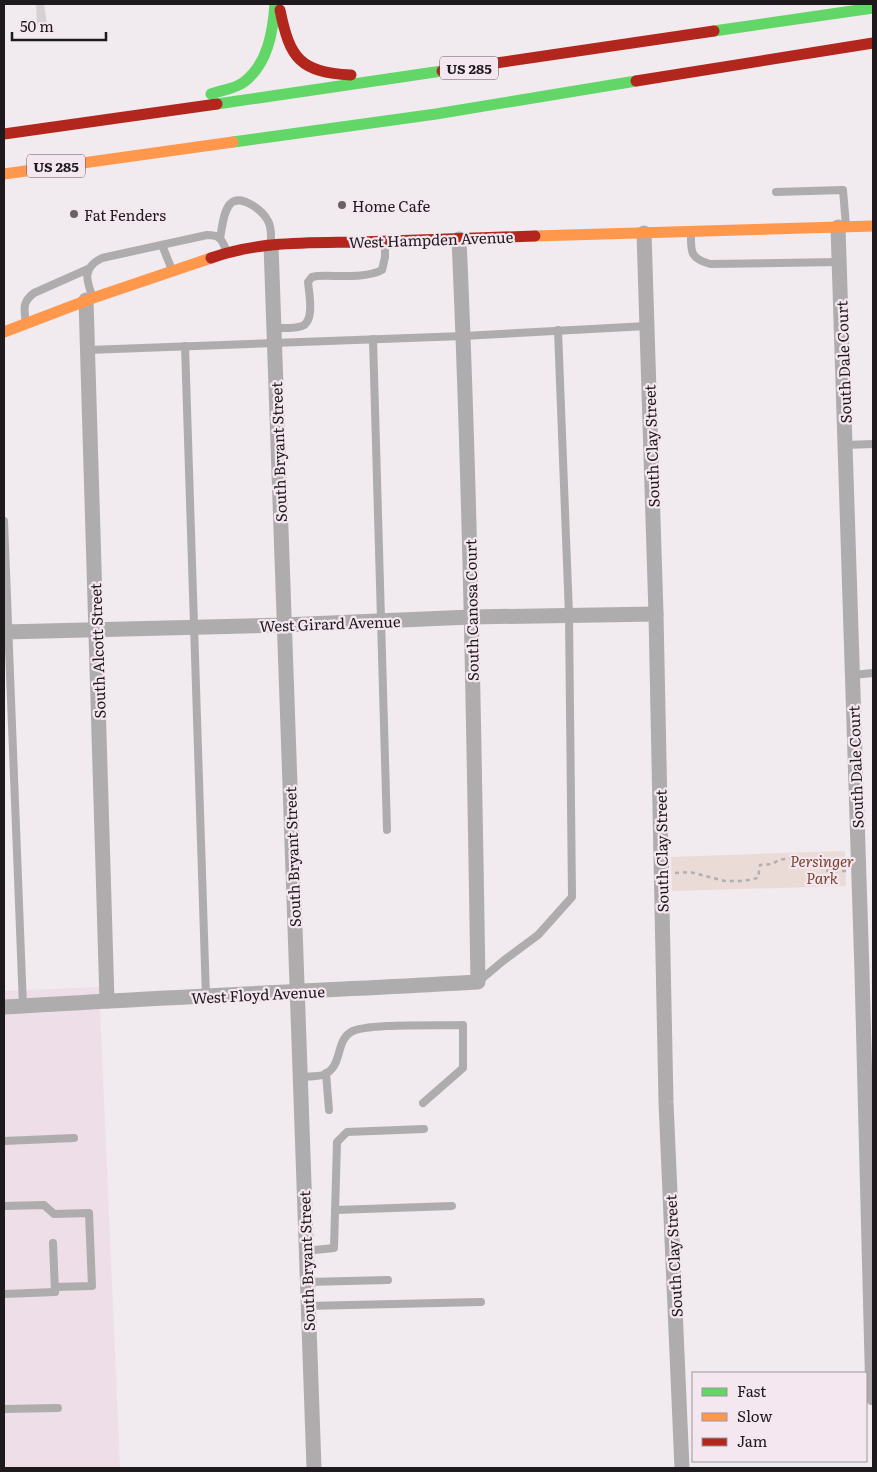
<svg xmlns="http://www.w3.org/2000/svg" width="877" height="1472" font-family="Literata,serif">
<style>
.built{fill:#eddee7}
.green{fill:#ebdbd7}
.building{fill:#d8d1d3}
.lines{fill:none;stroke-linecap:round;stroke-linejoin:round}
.path{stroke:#b2afb2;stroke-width:2.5;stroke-dasharray:4 4;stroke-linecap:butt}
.lane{stroke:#aeacad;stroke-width:8}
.street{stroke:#aeacad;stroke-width:15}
.fast{stroke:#63d668;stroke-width:11}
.slow{stroke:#ff974d;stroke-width:11}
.jam{stroke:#b3261e;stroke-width:11}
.poi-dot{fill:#676266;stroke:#f4e7ef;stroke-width:2}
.labels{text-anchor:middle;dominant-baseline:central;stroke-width:4.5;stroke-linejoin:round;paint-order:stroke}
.shield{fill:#f4e7ef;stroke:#5e575b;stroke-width:1}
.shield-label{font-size:14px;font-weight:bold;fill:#1d191c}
.poi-label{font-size:15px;fill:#1d191c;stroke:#f4e7ef;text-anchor:start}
.street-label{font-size:15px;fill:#1d191c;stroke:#f4e7ef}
.park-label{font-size:15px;font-style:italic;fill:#76432e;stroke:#f4e7ef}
</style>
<rect width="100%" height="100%" fill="#f1eaee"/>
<!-- built -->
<polygon class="built" points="99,987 120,1468 4,1468 4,991"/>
<!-- green -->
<polygon class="green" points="845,851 846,886 672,891 671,857"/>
<!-- building -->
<polygon class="building" points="36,4 44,4 47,24 37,25"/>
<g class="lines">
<!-- path -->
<polyline class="path" points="675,873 690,872 725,881 743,881 758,878 760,865 772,864 779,860 796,857 828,871 847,871"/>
<!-- lane -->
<g class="lane">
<polyline points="776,192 843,190 846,226"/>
<path d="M691 232C691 251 689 258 710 264L839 262"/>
<path d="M220 238C222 229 223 212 230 204 241 193 263 211 268 221 272 228 271 237 271 245"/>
<polyline points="162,245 172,270"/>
<path d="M93 298C86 280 82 268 102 258L207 235C221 235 222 240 227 252"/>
<path d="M26 323C24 309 22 302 34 293L88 269"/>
<path d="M274 328C283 328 294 329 302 326 315 321 309 293 308 282L312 277 317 276C337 275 365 279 382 270L385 257V243"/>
<polyline points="373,339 387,830"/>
<polyline points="185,346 206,997"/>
<polyline points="88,350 463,336 647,326"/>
<polyline points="845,445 873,444"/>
<polyline points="4,521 23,1006"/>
<polyline points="852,675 873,673"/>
<polyline points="478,982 503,961 538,935 572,897 569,615 558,330"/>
<polyline points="326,1073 329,1110"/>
<path d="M300 1077C307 1076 316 1077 323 1075 343 1068 335 1041 351 1032 366 1023 441 1026 463 1025V1068L423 1103"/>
<polyline points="4,1141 74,1138"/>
<polyline points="4,1206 44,1205 54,1214 89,1213 92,1286 55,1287"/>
<polyline points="335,1210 452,1206"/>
<polyline points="305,1251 334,1248 337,1142 347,1132 424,1129"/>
<polyline points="307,1282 388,1280"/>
<polyline points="4,1294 55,1292 53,1243"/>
<polyline points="307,1306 481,1302"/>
<polyline points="4,1409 58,1408"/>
</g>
<!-- street -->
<g class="street">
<polyline points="838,227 862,972 873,1398"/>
<polyline points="644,233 656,614 666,1102 682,1468"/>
<polyline points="271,245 314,1468"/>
<polyline points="86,300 107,1001"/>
<polyline points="4,632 284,625 471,617 656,614"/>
<path d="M4 1007C162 997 320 991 478 982 474 734 470 486 459 239"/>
</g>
<!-- fast -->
<g class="fast">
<polyline points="714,31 873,8"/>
<path d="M211 94C222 90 235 89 244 82 268 64 273 31 275 4"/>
<polyline points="217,104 442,71"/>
<polyline points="233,142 436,114 636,81"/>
</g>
<!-- slow -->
<g class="slow">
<polyline points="4,174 233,142"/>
<polyline points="535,236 873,226"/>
<polyline points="4,332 93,298 211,258"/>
</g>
<!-- jam -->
<g class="jam">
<path d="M280 10C290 59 300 72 351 75"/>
<polyline points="442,71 714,31"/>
<polyline points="636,81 873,43"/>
<polyline points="4,134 217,104"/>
<path d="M211 258C258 241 309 243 359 242 418 240 476 238 535 236"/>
</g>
</g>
<!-- markers -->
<g class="poi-dot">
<circle cx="342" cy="205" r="5"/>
<circle cx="74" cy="214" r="5"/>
</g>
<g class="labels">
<!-- shield labels -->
<g class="shield">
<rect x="440" y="56.5" width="58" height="23" rx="4"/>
<rect x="27" y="154.5" width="58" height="23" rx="4"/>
</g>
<g class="shield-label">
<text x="469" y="68">US 285</text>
<text x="56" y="166">US 285</text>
</g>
<!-- poi labels -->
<g class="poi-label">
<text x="352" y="205">Home Cafe</text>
<text x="84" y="214">Fat Fenders</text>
</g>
<!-- street labels -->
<g class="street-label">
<text transform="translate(431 239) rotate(-2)">West Hampden Avenue</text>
<text transform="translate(843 362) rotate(-92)">South Dale Court</text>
<text transform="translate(651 446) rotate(-92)">South Clay Street</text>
<text transform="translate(278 452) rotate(-92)">South Bryant Street</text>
<text transform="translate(471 610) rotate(-91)">South Canosa Court</text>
<text transform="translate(330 623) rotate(-2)">West Girard Avenue</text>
<text transform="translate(97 651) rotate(-92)">South Alcott Street</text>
<text transform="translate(855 767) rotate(-92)">South Dale Court</text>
<text transform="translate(661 851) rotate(-91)">South Clay Street</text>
<text transform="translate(292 857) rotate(-92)">South Bryant Street</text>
<text transform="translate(258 994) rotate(-3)">West Floyd Avenue</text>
<text transform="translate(673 1256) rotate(-93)">South Clay Street</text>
<text transform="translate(306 1261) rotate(-92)">South Bryant Street</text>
</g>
<!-- park labels -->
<g class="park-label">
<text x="822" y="860">Persinger<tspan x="822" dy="17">Park</tspan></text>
</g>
</g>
<!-- border -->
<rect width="877" height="1472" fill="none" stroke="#1d191c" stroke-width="10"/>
<!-- legend -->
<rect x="692" y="1372" width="175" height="90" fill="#f4e7ef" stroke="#9e959b"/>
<rect x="702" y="1388" width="25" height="8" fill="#63d668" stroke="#9e959b"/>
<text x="737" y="1397" font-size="15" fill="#1d191c">Fast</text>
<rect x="702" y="1413" width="25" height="8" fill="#ff974d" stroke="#9e959b"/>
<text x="737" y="1422" font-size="15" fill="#1d191c">Slow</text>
<rect x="702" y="1438" width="25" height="8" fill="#b3261e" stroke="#9e959b"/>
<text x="737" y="1447" font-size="15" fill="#1d191c">Jam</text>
<!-- scale -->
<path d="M12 32v8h94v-8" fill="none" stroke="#1d191c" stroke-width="2.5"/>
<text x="20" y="32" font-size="15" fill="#1d191c" stroke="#f4e7ef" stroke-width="4" paint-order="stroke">50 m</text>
</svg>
